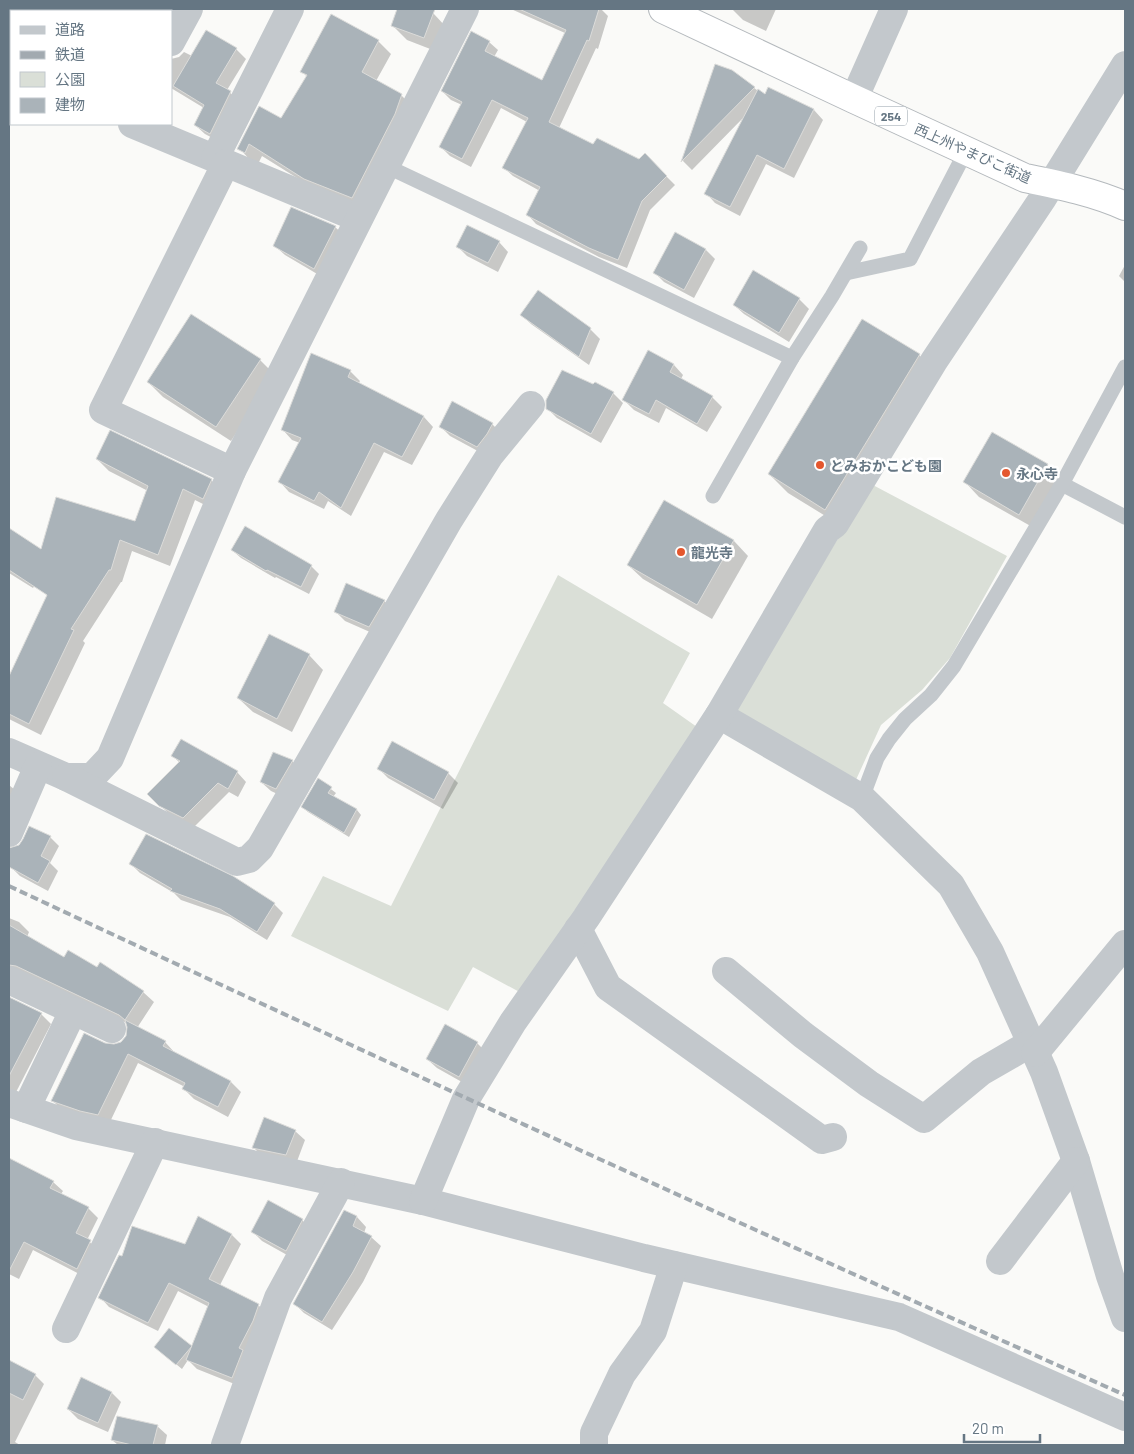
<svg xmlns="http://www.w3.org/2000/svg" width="1134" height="1454" font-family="Barlow,'Noto Sans JP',sans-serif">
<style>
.green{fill:#dadfd7}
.shadow{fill:#0003}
.building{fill:#aab3b9;stroke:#dcdcda}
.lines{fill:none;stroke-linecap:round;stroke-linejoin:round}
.highway-casing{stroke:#b4b9bd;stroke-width:30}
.lane{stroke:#c3c8cc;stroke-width:15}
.street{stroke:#c3c8cc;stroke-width:28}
.highway{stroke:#fff;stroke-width:28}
.rail{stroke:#a2aab0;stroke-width:4;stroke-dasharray:8 4;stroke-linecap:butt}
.poi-dot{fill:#e4572e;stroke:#fff;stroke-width:2}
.labels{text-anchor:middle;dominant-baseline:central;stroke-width:5;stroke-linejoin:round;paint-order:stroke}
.shield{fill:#fff;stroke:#939fa8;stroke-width:1}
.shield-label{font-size:12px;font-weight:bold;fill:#657683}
.street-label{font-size:14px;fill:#657683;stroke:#fff}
.poi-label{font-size:14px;font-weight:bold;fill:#657683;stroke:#fff;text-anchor:start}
</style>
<rect width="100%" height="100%" fill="#fafaf8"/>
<!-- green -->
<g class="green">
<polygon points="871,484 1007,556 950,658 922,690 881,725 855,782 734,710"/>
<polygon points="558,575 690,653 663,703 697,727 525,995 473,967 448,1011 291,936 323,876 391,906"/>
</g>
<!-- shadow -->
<g class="shadow">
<polygon points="9,9 50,9 48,11 11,11 11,19 9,16"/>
<polygon points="398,9 424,9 433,13 447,28 438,52 407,40 392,25"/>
<polygon points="511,9 601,9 608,16 598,49 596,48 559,128 594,146 639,161 645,155 675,185 650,210 627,268 599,257 536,224 528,215 540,191 513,176 504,168 527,122 501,108 471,167 450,156 441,147 462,105 451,100 442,91 489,42 498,50 494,57 543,82 565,33"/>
<polygon points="734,9 776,9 766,31 743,20 733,10"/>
<polygon points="378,41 391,54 376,81 401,95 414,108 365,210 318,191 262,156 258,164 251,161 239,148 282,119 307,77 302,71"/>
<polygon points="236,49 246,59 227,90 240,102 220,142 205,134 195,125 204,108 171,88 171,59 179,57 184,52 192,56"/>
<polygon points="716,66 731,71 765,96 769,88 814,110 823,120 794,178 766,164 740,216 715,203 706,193 743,118 692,170 683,161"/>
<polygon points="335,227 345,236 324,278 285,255 275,246"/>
<polygon points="499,242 508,252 498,272 467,256 458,247"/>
<polygon points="706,250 715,259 694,298 664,282 655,273"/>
<polygon points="1125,265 1125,282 1119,276"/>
<polygon points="799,299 809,309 789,342 744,314 734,305"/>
<polygon points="522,315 590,329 600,339 589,365 531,324"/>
<polygon points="919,355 938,374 845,528 788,493 769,474"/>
<polygon points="260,360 274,374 231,441 163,397 148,382"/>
<polygon points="674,365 683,375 681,379 712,397 722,407 707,432 666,408 659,423 634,410 624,400"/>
<polygon points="350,371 360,381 358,384 424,417 433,427 412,465 384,452 351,516 328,501 324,509 289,492 280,482 300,443 292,440 283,430"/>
<polygon points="595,383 613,393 623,403 601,443 557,418 547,408 594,386"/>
<polygon points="492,424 502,434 487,456 450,436 440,426"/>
<polygon points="993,434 1048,465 1062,480 1034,528 979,497 965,482"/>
<polygon points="97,459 211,480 223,492 215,510 195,500 170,566 132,551 122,582 121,582 83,641 85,643 41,735 9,719 9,678 70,552 136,522 148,491 109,471"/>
<polygon points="665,502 734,541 748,556 712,619 643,579 628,565"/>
<polygon points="9,529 40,550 50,560 33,588 9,573"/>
<polygon points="232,550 311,566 319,574 309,594 276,577 275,578 241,558"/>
<polygon points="384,601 394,610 379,636 345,621 335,611"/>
<polygon points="309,655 323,670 292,732 253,712 238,698"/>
<polygon points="173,756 237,772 246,782 238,797 229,792 194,827 170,815 149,794 180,763"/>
<polygon points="292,761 301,771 286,798 271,791 261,782"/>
<polygon points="378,768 448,773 458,783 443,809 388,778"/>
<polygon points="319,780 336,793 333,797 357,810 361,815 349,837 308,812 303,807"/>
<polygon points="9,785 21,795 9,823"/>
<polygon points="50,837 59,846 50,863 58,871 48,891 20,876 11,867 16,858 9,855 9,849"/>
<polygon points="131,864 274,904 283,913 267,940 230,917 181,900 174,893 140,873"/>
<polygon points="9,918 19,922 29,932 27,937 65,958 143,992 154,1002 137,1028 165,1042 175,1053 231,1082 241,1092 228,1117 194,1099 184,1089 185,1087 138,1063 109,1124 63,1111 53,1101 105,1044 114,1046 122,1043 127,1037 127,1023 27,976 9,979"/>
<polygon points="9,999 41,1014 51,1024 12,1100 9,1103"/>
<polygon points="477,1043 487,1053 469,1086 437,1068 427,1059"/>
<polygon points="295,1131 305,1140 296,1164 263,1157 254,1148"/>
<polygon points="9,1159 53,1182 63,1191 61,1194 88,1208 98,1218 87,1240 100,1251 87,1278 33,1250 19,1279 9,1274 9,1217 69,1224 9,1193"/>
<polygon points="344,1211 357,1217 366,1227 364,1233 371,1237 381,1246 363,1282 332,1330 304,1313 294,1303"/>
<polygon points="302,1220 312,1230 296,1260 262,1241 253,1232"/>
<polygon points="232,1235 241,1244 220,1285 258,1305 268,1314 242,1387 197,1369 188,1360 182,1369 160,1351 170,1329 193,1348 209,1307 178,1291 158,1331 109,1307 100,1297 123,1258"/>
<polygon points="9,1362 35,1375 44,1384 15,1442 20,1445 9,1445"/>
<polygon points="112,1393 121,1402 108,1432 78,1419 68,1409"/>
<polygon points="157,1426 167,1435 165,1445 118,1445 112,1440"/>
</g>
<!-- building -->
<g class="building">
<polygon points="397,9 435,9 424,38 391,26"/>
<polygon points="519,9 599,9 589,41 587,40 549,122 593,144 597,138 639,159 645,153 667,176 642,201 618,260 589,248 526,215 540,187 502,168 528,118 492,100 462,159 439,147 462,102 441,91 471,31 490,41 485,51 542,80 566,30"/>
<polygon points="331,14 379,40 362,72 402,94 395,114 352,198 304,179 249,144 245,153 237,149 259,106 281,118 307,75 300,72"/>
<polygon points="206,30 237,48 216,83 231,91 210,134 194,125 204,105 173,86"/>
<polygon points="715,64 732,70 755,87 681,162"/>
<polygon points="768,87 814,109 784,169 757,155 730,207 704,194 758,89 765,94"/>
<polygon points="291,207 336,226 314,269 273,246"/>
<polygon points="467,225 500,241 488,263 456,247"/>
<polygon points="675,232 706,249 684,290 653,273"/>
<polygon points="753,270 800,298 779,333 733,305"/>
<polygon points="538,290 591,328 579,357 520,315"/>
<polygon points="191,314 261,359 216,427 147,382"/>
<polygon points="862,319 920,354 825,510 768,474"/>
<polygon points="648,350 674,364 670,372 713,396 697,424 656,400 649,414 622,400"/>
<polygon points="311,353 351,370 348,377 424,416 402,457 374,443 341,508 319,492 314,501 278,482 301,438 281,430"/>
<polygon points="562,370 593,384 595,382 614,392 591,434 546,409 546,400"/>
<polygon points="452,401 493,423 487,434 477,447 439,427"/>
<polygon points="110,430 212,479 203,499 183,489 158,555 120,540 111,570 109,570 71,629 74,630 29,724 9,714 9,676 47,595 9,570 9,528 41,549 56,497 135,521 148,486 96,459"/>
<polygon points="992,432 1048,464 1019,515 963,482"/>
<polygon points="664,500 734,540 697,605 627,565"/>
<polygon points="245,526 312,565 301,587 267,570 266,571 231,550"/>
<polygon points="346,583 385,600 369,627 334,612"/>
<polygon points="269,634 310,654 277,719 237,698"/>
<polygon points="181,739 238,771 228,789 218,783 183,818 159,806 147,794 180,761 171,756"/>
<polygon points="392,741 449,772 434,800 377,769"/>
<polygon points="273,752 293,760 276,789 260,782"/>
<polygon points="318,778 332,787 328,793 357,809 344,833 301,807"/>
<polygon points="29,826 51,836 41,856 50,861 38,883 9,867 9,848 19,845 23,839"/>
<polygon points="146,834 233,876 275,903 257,932 220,909 170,891 172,889 129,864"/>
<polygon points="9,925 64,957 68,950 97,967 100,962 144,991 125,1020 166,1041 163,1046 231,1081 218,1107 182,1089 185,1083 128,1054 98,1115 80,1111 51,1101 84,1033 105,1043 114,1044 121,1042 126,1036 127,1027 125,1020 119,1015 16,966 9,965"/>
<polygon points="9,997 42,1013 9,1076"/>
<polygon points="445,1024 478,1042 459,1077 426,1059"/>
<polygon points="264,1117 296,1130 286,1155 252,1148"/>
<polygon points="9,1158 54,1181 50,1188 89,1207 76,1233 91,1240 77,1269 24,1242 9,1271"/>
<polygon points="268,1200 303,1219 286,1251 251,1232"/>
<polygon points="344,1210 357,1216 353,1226 372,1236 353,1272 322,1322 293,1304"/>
<polygon points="198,1216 232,1234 209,1279 259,1304 253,1321 239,1348 243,1350 232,1378 186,1360 209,1303 169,1283 148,1323 98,1298 119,1255 122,1256 132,1226 185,1244"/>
<polygon points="169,1328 192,1346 176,1365 154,1347"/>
<polygon points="9,1360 36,1374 23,1400 9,1393"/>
<polygon points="81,1377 112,1392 98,1423 67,1409"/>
<polygon points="117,1416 158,1425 153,1445 132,1445 111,1440"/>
</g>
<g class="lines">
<defs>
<path id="highway" d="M663 9 854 99 1025 178C1059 185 1094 192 1125 206"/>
</defs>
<!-- highway casing -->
<use href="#highway" class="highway-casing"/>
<!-- lane -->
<g class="lane">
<polyline points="386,166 792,358"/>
<polyline points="846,273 910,259 966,151"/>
<polyline points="1062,484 1125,517"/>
<polyline points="713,496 792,358 832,296 860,248"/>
<polyline points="862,798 877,758 889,739 905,719 931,695 954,666 1062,484 1125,367"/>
</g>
<!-- street -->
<g class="street">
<polyline points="171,42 189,9"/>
<polyline points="9,63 11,65"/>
<polyline points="854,99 894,9"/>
<polyline points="132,124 358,218"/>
<polyline points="215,158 290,9"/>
<polyline points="226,163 103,410 232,471"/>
<polyline points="719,715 862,798 951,885 990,952 1044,1072 1076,1161 1110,1276 1125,1318"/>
<polyline points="9,752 66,777 92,777 110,758 232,471 465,9"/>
<polyline points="66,777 237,862 249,859 260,848 449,520 490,455 531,405"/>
<polyline points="9,833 38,766"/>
<polyline points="578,929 608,987 822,1140 833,1137"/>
<polyline points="726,971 803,1035 869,1084 924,1119 981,1072 1031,1043"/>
<polyline points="9,980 112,1029"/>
<polyline points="1035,1053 1125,944"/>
<polyline points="9,1103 76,1126 423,1201 644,1258 899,1317 1125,1417"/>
<polyline points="26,1109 73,1011"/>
<polyline points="423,1201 466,1099 513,1022 586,918 719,715 827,530 835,524 934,361 1043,198 1125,65"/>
<polyline points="1000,1261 1076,1161"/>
<polyline points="66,1329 155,1142"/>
<polyline points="225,1445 278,1298 341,1182"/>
<polyline points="594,1445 594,1433 622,1374 653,1331 674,1265"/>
</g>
<!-- highway -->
<use href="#highway" class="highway"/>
<!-- rail -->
<path class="rail" d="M9 886C379 1059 751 1230 1125 1395"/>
</g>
<!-- markers -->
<g class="poi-dot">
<circle cx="820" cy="465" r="5"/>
<circle cx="1006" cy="473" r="5"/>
<circle cx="681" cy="552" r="5"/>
</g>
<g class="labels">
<!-- shield labels -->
<rect class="shield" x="875" y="106.5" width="32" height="19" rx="4"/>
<g class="shield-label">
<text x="891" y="116">254</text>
</g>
<!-- street labels -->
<g class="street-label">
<text transform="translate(973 153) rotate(24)">西上州やまびこ街道</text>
</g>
<!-- poi labels -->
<g class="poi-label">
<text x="830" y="465">とみおかこども園</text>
<text x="1016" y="473">永心寺</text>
<text x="691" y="552">龍光寺</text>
</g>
</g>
<!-- border -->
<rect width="1134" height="1454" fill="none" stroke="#657683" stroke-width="20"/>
<!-- legend -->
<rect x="10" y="10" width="162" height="115" fill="#ffffff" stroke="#c1c8cd"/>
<rect x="20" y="26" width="25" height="8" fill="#c3c8cc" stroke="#c1c8cd"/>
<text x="55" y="35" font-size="15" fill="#657683">道路</text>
<rect x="20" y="51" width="25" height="8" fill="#a2aab0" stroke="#c1c8cd"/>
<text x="55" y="60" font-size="15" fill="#657683">鉄道</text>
<rect x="20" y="72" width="25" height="15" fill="#dadfd7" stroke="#c1c8cd"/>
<text x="55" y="85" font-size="15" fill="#657683">公園</text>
<rect x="20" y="98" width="25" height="15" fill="#aab3b9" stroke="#c1c8cd"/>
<text x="55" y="110" font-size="15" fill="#657683">建物</text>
<!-- scale -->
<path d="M964 1434v8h76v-8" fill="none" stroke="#657683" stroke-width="2.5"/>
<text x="972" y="1434" font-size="15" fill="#657683" stroke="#ffffff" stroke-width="4" paint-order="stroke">20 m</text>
</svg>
